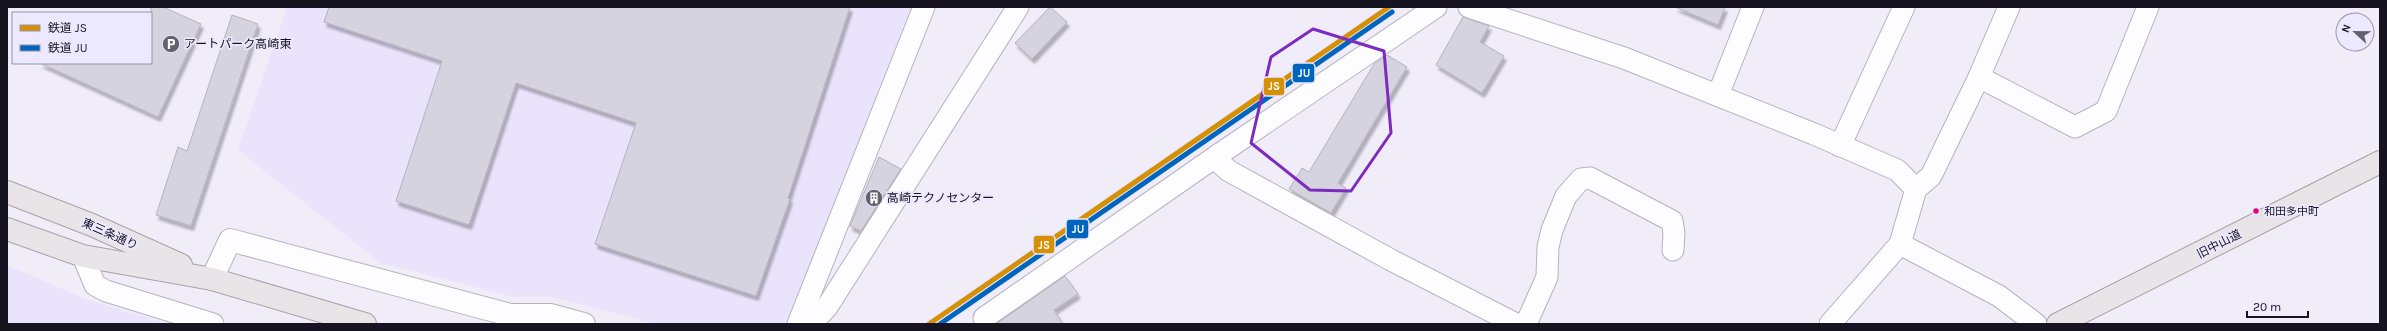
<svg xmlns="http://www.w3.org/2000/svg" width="2387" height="331" font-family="Karla,'Noto Sans JP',sans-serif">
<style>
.built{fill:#e9e4fc}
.building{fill:#d6d3e0;stroke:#b5b2be;filter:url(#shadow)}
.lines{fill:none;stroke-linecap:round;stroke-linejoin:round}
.minor-casing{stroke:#b5b3be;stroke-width:23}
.tertiary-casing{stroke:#b5b3be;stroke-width:24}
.primary-casing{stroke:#aaa0a9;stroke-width:24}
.minor{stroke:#fdfcfe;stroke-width:21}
.tertiary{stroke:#fdfcfe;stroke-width:22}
.primary{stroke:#e9e4e7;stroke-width:22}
.rail-1-casing{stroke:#ece8fe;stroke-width:8}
.rail-2-casing{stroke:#ece8fe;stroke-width:8}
.rail-1{stroke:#d59005;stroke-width:5}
.rail-2{stroke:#0065bd;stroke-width:5}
.marked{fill:none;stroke:#7b2cbf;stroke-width:3;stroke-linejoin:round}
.bus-dot{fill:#e5007d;stroke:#ece8fe;stroke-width:1.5}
.labels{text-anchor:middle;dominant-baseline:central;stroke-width:3.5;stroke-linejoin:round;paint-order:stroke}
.bus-label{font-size:11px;fill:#171421;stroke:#ece8fe;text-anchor:start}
.poi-label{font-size:12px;fill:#171421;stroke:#ece8fe;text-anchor:start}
.street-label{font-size:12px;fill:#171421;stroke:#ece8fe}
.line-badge{stroke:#ece8fe;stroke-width:1.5}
.badge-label{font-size:11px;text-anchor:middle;font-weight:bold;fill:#fff}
</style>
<defs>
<filter id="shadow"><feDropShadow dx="2.5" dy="4.5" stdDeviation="1" flood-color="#0004"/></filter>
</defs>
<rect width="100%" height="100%" fill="#f0edf9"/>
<!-- built -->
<g class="built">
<polygon points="287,7 913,7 789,324 656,324 549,296 514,297 381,263 238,150"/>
<polygon points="7,265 85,299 169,324 7,324"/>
</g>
<!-- building -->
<g class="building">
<polygon points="151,7 163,7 201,24 158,117 40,63 151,63"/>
<polygon points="329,7 850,7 788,198 790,199 756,296 595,244 636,123 516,83 469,225 396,201 442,61 324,22"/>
<polygon points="1050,7 1067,22 1032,59 1015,43"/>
<polygon points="1675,7 1725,7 1718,25"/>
<polygon points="232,15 258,24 191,226 156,215 178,147 187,151"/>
<polygon points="1463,17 1489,26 1480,42 1504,56 1482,93 1436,65"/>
<polygon points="1387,55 1407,67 1338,183 1346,188 1331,213 1289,189 1302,168 1309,172 1374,64"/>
<polygon points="879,157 901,169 861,231 850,226"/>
<polygon points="1065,276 1078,294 1054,310 1063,324 996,324"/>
</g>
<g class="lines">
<defs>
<g id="minor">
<polyline points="1469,7 1624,58 1814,134 1897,170 1916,189"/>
<polyline points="1979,77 2075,127 2106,111 2148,7"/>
<polyline points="1718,95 1753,7"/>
<polyline points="1840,146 1904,7"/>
<polyline points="1218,155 1221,164 1229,171 1391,260 1516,324"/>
<polyline points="1900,244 1999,296 2036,324"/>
<polyline points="83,256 95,285 106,291 213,324"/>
<polyline points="984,318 1218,155 1436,7"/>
<polyline points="798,324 924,7"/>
<polyline points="811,324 827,307 1018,7"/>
<polyline points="1526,324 1547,277 1548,247 1552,230 1566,196 1581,179 1590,178 1672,221 1674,233 1673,250"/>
<polyline points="1830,324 1900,244 1916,189 1931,176 1979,77 2009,7"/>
</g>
<polyline id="tertiary" points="212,279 230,240 510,315 551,315 584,324"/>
<g id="primary">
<polyline points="7,192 92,225 181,265"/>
<polyline points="7,229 83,256 212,279 365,324"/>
<polyline points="2058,324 2380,162"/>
</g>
</defs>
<!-- minor casing -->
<use href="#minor" class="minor-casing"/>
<!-- tertiary casing -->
<use href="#tertiary" class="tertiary-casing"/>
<!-- primary casing -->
<use href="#primary" class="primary-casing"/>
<!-- minor -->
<use href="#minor" class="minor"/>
<!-- tertiary -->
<use href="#tertiary" class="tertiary"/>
<!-- primary -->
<use href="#primary" class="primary"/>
<defs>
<polyline id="rail-1" points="929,324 1389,7"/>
<polyline id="rail-2" points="940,324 1392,12"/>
</defs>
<!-- rail-1 casing -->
<use href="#rail-1" class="rail-1-casing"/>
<!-- rail-2 casing -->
<use href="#rail-2" class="rail-2-casing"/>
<!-- rail-1 -->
<use href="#rail-1" class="rail-1"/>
<!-- rail-2 -->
<use href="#rail-2" class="rail-2"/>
</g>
<!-- marked area -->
<path class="marked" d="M1313 29 1384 51 1391 133 1351 191 1310 190 1251 143 1271 57Z"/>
<!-- icons -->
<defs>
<symbol id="parking-disc" viewBox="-11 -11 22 22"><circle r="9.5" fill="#63606d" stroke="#ece8fe"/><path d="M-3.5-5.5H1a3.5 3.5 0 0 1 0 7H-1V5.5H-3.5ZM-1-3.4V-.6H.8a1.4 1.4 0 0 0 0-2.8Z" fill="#fff"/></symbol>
<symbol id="building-disc" viewBox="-11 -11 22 22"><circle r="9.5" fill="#63606d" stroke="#ece8fe"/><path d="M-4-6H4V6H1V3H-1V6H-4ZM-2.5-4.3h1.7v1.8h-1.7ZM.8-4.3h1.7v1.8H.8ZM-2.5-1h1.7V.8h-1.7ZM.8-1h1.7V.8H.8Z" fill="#fff"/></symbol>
</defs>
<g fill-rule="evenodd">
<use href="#parking-disc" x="161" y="34" width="20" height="20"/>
<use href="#building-disc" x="864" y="188" width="20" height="20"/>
</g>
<!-- markers -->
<circle class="bus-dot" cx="2256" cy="211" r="3.5"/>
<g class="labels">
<!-- bus labels -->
<g class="bus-label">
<text x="2264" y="211">和田多中町</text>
</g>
<!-- poi labels -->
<g class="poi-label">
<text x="184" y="44">アートパーク高崎東</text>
<text x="887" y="198">高崎テクノセンター</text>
</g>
<!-- street labels -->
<g class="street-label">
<text transform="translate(110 234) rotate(24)">東三条通り</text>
<text transform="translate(2219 244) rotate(-27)">旧中山道</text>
</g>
</g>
<g class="line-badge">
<rect x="1292" y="63" width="23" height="20" rx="4" fill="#0065bd"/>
<rect x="1263" y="77" width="22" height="19" rx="4" fill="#d59005"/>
<rect x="1066" y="219" width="23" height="20" rx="4" fill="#0065bd"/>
<rect x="1033" y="235" width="22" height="19" rx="4" fill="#d59005"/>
</g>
<g class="badge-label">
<text x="1304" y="77">JU</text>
<text x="1274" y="90">JS</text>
<text x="1078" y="233">JU</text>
<text x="1044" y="249">JS</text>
</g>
<!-- border -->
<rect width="2387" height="331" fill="none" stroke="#171421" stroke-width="16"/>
<!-- legend -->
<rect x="12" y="12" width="140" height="52" fill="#ece8fe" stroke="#9793a6"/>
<rect x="20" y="25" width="20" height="6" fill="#d59005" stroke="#9793a6"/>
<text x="48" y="32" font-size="12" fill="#171421">鉄道 JS</text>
<rect x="20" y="45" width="20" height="6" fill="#0065bd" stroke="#9793a6"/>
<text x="48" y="52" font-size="12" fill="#171421">鉄道 JU</text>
<!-- north arrow -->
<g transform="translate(2355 32) rotate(292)"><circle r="19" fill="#ece8fe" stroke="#9793a6"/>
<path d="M0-3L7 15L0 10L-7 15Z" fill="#63606d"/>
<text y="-6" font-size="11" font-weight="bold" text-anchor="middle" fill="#171421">N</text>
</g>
<!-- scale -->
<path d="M2247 311v6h61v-6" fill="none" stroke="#171421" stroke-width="2"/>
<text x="2253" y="311" font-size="12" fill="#171421" stroke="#ece8fe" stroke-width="3" paint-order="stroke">20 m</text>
</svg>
